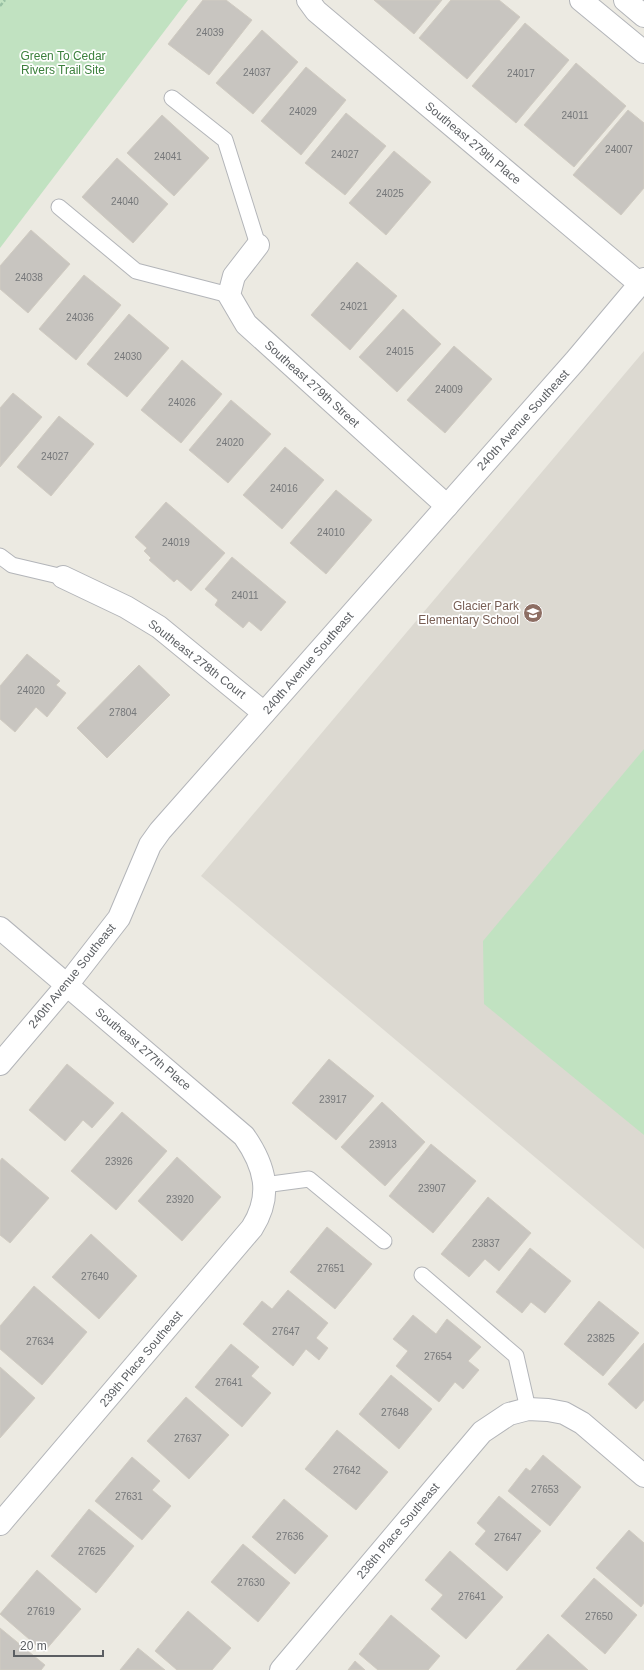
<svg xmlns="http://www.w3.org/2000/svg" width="644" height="1670" font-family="Helvetica,sans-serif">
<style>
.education{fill:#dcd9d1}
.green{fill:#c1e2c1}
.building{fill:#c8c5c0;stroke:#d0cbc1}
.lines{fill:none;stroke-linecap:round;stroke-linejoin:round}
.service-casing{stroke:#b3b5b9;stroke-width:17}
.minor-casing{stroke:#b3b5b9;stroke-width:24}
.path{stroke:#99c0a4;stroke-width:2.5;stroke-dasharray:4 2;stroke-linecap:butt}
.service{stroke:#fff;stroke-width:15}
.minor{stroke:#fff;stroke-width:22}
.labels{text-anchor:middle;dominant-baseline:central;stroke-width:3.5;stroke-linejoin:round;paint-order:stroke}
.number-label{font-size:10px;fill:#76787a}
.park-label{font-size:12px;fill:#3c803d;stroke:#fff}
.street-label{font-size:12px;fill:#5b5e62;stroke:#fff}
.education-label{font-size:12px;fill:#785e54;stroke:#fff;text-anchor:end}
</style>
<rect width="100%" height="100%" fill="#eceae2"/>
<!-- education -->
<polygon class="education" points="644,351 644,1249 201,876"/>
<!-- green -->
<g class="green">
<polygon points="0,0 188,0 0,248"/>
<polygon points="644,749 644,1135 484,1004 483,941"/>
</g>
<!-- building -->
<g class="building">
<polygon points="203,0 226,0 252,20 209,75 168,44"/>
<polygon points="374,0 442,0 414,34"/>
<polygon points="451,0 499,0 520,17 467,79 419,38"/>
<polygon points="525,23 569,60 516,123 472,86"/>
<polygon points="262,30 298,62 253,114 216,83"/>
<polygon points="576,63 626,106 574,167 524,125"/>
<polygon points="306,67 346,100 301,155 261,121"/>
<polygon points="628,110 644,123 644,188 621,215 573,175"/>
<polygon points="346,113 386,146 345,195 305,163"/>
<polygon points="162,115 209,158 174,196 127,153"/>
<polygon points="394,151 431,182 386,235 349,203"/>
<polygon points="117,158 168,204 133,243 82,197"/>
<polygon points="31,230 70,264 28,313 0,289 0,266"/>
<polygon points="357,262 397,296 350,350 311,315"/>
<polygon points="84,275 121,305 76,360 39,329"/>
<polygon points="403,309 441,344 397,392 359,357"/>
<polygon points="129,314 169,348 127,397 87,364"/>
<polygon points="454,346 492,379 445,433 407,400"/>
<polygon points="182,360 222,394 181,443 141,410"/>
<polygon points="13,393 42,417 0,467 0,408"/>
<polygon points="231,400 271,434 228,483 189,450"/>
<polygon points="59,416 94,444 51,496 17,467"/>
<polygon points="285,447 324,480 282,529 243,495"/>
<polygon points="336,490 372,520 326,574 290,543"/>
<polygon points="166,502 225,553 191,591 177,579 174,582 149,560 151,558 144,551 147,548 135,537"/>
<polygon points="232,557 286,602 261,631 249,621 243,628 215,605 218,600 205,589"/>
<polygon points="27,654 60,681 56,685 66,693 47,717 36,707 15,732 0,719 0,686"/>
<polygon points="139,665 170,695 107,758 77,728"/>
<polygon points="329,1059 374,1096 336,1140 292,1103"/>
<polygon points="67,1064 114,1103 92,1128 83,1120 65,1141 29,1110"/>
<polygon points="382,1102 425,1142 385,1186 341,1147"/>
<polygon points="122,1112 167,1151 116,1210 71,1171"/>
<polygon points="431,1144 476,1181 433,1233 389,1196"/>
<polygon points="177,1157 221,1197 182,1241 138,1201"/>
<polygon points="2,1158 49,1198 10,1243 0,1235 0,1161"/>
<polygon points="488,1197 531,1233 499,1271 485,1259 469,1277 441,1254"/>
<polygon points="327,1227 372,1264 335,1309 290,1272"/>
<polygon points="91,1234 137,1276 99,1319 52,1277"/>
<polygon points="530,1248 571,1281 545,1313 531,1302 522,1313 496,1292"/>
<polygon points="34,1286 87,1332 42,1385 0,1349 0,1326"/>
<polygon points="288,1290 328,1323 316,1338 328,1348 319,1360 306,1349 293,1366 243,1324 262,1301 272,1309"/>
<polygon points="599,1301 639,1333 603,1376 564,1344"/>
<polygon points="413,1315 436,1334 447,1319 481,1347 468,1361 479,1370 463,1389 455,1382 439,1402 396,1366 408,1351 393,1339"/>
<polygon points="644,1343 644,1400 636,1409 608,1384"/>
<polygon points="231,1344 259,1367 251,1376 271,1393 242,1427 195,1387"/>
<polygon points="0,1367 35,1398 0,1438"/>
<polygon points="391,1375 432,1409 399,1449 359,1414"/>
<polygon points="186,1397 229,1435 189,1479 147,1441"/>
<polygon points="337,1430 388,1472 356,1510 305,1469"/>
<polygon points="543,1455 581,1487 550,1526 508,1491 526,1468 530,1471"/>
<polygon points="132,1457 160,1481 152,1490 171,1506 142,1540 95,1501"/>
<polygon points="499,1496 541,1531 507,1571 475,1544 486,1531 477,1523"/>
<polygon points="284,1499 328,1536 295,1574 252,1537"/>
<polygon points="89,1509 134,1546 96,1593 51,1556"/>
<polygon points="629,1530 644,1543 644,1603 641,1607 596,1568"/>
<polygon points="243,1544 290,1583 258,1622 211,1582"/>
<polygon points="450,1551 503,1597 466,1639 431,1609 443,1595 425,1580"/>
<polygon points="37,1570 81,1609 44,1652 0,1614"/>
<polygon points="594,1578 637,1615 605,1654 561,1616"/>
<polygon points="188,1611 231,1648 212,1670 177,1670 155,1651"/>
<polygon points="391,1615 440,1656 428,1670 378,1670 359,1654"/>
<polygon points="0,1628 45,1665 41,1670 0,1670"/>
<polygon points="548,1634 588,1670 516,1670"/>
<polygon points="138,1648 165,1670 120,1670"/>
<polygon points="355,1661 365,1670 348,1670"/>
</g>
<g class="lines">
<defs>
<g id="service">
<polyline points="172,98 225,140 258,245"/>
<polyline points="59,207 136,271 229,295"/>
<polyline points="0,556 12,565 63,577"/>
<polyline points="264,1185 309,1179 384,1241"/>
<polyline points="422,1275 516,1356 528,1409"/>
</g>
<g id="minor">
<polyline points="308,0 316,11 640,284"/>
<polyline points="581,0 644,52"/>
<polyline points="625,0 644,16"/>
<polyline points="258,245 234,276 229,295 246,324 447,506"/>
<polyline points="63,577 126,607 159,627 264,713"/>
<path d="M0 928 244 1136C265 1166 273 1195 252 1228L0 1524"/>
<polyline points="0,1064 67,985 119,918 150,845 160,831 575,361 644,279"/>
<polyline points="281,1670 482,1432 509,1414 528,1409 548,1410 564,1413 582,1423 644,1476"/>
</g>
</defs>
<!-- service casing -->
<use href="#service" class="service-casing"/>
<!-- minor casing -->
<use href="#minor" class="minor-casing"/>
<!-- path -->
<polyline class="path" points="0,6 5,0"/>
<!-- service -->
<use href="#service" class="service"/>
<!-- minor -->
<use href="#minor" class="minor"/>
</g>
<!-- icons -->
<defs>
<symbol id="school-disc" viewBox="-11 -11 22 22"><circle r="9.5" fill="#8d6e63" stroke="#fff"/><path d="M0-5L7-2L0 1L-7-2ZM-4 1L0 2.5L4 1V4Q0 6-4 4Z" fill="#fff"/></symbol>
</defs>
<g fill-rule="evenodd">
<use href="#school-disc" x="522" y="602" width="22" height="22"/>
</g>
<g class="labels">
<!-- number labels -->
<g class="number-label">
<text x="210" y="32">24039</text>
<text x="257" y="72">24037</text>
<text x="521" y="73">24017</text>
<text x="303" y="111">24029</text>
<text x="575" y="115">24011</text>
<text x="619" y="149">24007</text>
<text x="345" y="154">24027</text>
<text x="168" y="156">24041</text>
<text x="390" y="193">24025</text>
<text x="125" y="201">24040</text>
<text x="29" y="277">24038</text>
<text x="354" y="306">24021</text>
<text x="80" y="317">24036</text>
<text x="400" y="351">24015</text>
<text x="128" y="356">24030</text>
<text x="449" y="389">24009</text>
<text x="182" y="402">24026</text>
<text x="230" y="442">24020</text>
<text x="55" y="456">24027</text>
<text x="284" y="488">24016</text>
<text x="331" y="532">24010</text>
<text x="176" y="542">24019</text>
<text x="245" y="595">24011</text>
<text x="31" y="690">24020</text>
<text x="123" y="712">27804</text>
<text x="333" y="1099">23917</text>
<text x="383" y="1144">23913</text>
<text x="119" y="1161">23926</text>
<text x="432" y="1188">23907</text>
<text x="180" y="1199">23920</text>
<text x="486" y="1243">23837</text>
<text x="331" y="1268">27651</text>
<text x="95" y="1276">27640</text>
<text x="286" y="1331">27647</text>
<text x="601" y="1338">23825</text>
<text x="40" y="1341">27634</text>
<text x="438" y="1356">27654</text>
<text x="229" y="1382">27641</text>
<text x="395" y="1412">27648</text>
<text x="188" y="1438">27637</text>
<text x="347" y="1470">27642</text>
<text x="545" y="1489">27653</text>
<text x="129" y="1496">27631</text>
<text x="290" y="1536">27636</text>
<text x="508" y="1537">27647</text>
<text x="92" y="1551">27625</text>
<text x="251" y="1582">27630</text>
<text x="472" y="1596">27641</text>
<text x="41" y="1611">27619</text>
<text x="599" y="1616">27650</text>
</g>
<!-- park labels -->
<g class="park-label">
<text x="63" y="56">Green To Cedar<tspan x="63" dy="14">Rivers Trail Site</tspan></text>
</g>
<!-- street labels -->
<g class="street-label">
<text transform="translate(473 143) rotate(40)">Southeast 279th Place</text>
<text transform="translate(312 384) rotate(42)">Southeast 279th Street</text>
<text transform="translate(523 420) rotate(-48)">240th Avenue Southeast</text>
<text transform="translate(197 659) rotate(38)">Southeast 278th Court</text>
<text transform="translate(308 663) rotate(-49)">240th Avenue Southeast</text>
<text transform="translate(72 976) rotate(-51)">240th Avenue Southeast</text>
<text transform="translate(143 1049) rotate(40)">Southeast 277th Place</text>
<text transform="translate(141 1359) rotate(-50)">239th Place Southeast</text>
<text transform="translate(398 1531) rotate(-50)">238th Place Southeast</text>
</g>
<!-- education labels -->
<g class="education-label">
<text x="519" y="606">Glacier Park<tspan x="519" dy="14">Elementary School</tspan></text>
</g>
</g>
<!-- scale -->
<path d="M14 1650v6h89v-6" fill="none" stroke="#5b5e62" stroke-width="2"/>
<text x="20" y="1650" font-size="12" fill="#5b5e62" stroke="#ffffff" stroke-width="3" paint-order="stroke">20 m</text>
</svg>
